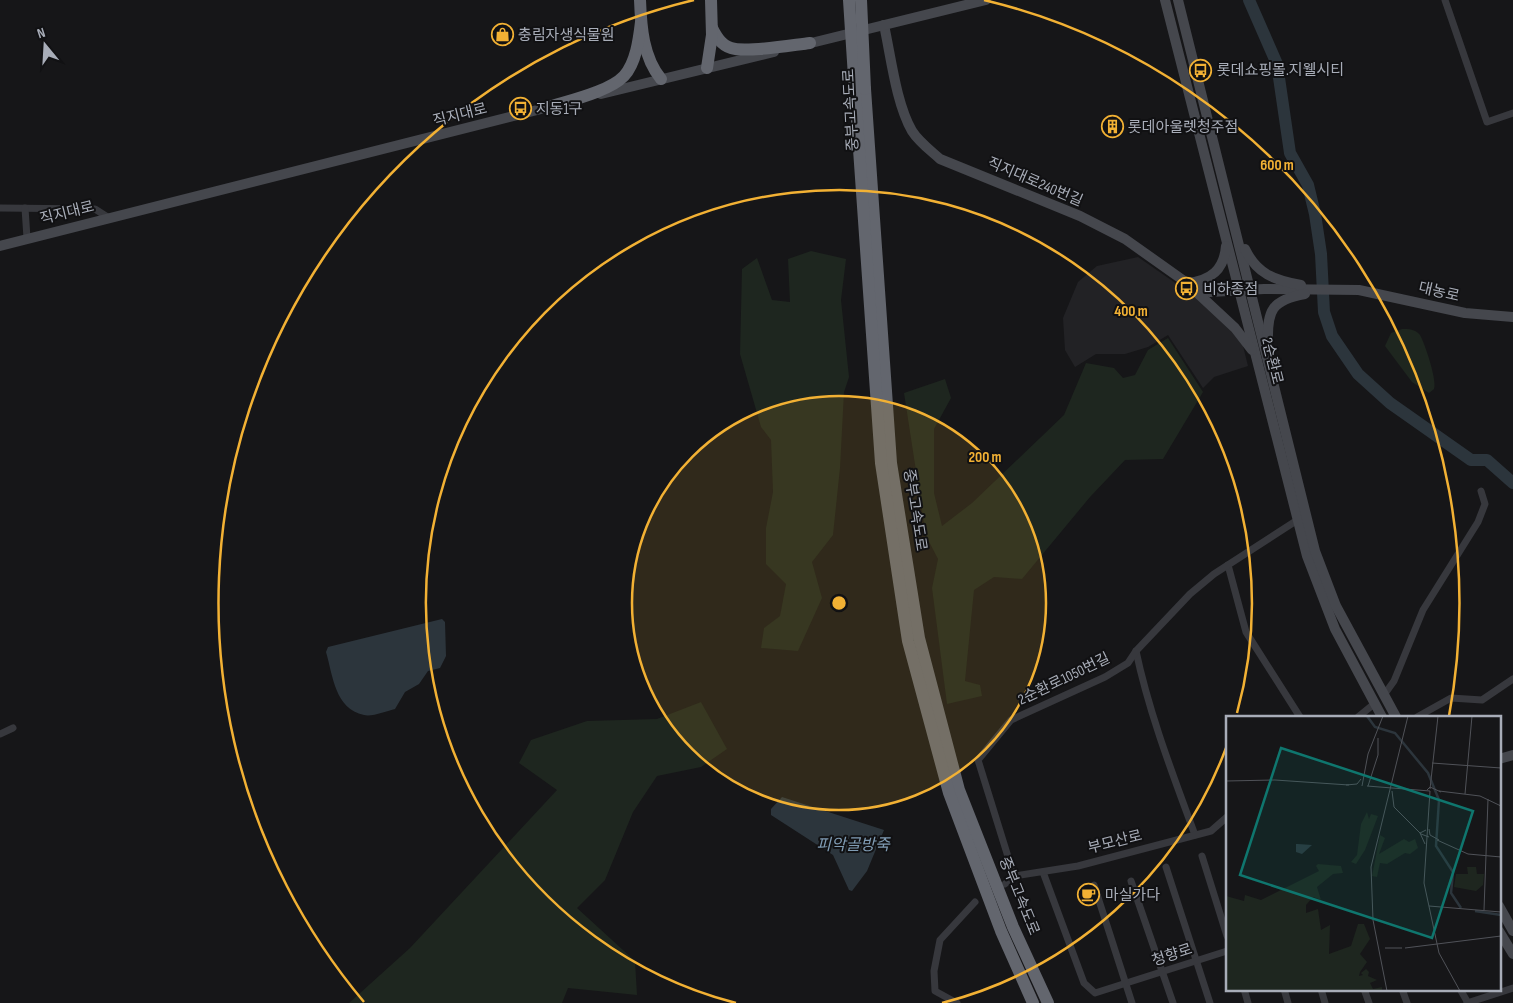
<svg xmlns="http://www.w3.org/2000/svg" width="1513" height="1003" font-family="'Sofia Sans Condensed','Noto Sans KR',sans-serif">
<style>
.built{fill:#222225}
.green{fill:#1e261f}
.water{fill:#2c353c}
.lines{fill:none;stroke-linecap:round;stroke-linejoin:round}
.river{stroke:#2c353c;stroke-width:12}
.street{stroke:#37383d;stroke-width:7}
.secondary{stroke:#45474d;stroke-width:10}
.highway{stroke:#63666e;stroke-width:12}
.highway-bridge{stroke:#63666e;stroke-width:12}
.ring{fill:none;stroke:#f2b134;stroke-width:2.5}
.labels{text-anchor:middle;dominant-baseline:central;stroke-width:4;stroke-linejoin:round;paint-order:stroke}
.poi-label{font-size:15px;fill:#a8adb8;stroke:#111113;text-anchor:start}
.street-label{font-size:15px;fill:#a8adb8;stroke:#111113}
.water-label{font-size:16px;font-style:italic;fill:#7f9bb3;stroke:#111113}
.inset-river{fill:none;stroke:#2c353c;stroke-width:2.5}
.inset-road{fill:none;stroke:#505258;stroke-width:1}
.view{fill:#0f766e;fill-opacity:0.15;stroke:#0f766e;stroke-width:2.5}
.inset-edge{fill:none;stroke:#a8adb8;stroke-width:2.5}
.centre{fill:#f2b134;stroke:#111113;stroke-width:2.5}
.ring-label{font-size:15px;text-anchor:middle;font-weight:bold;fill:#f2b134;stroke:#111113;stroke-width:4;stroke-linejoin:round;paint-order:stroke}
</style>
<rect width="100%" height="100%" fill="#161618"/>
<!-- built -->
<polygon class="built" points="1138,257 1194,296 1225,324 1242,342 1248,366 1214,377 1203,388 1168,335 1148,347 1125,354 1096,354 1075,367 1065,350 1063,318 1078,282 1097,266"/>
<!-- green -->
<g class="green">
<polygon points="811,251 846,259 841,300 849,377 844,392 840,468 833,535 812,562 822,598 798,651 761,648 764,628 780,616 786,584 766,564 766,528 773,492 771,440 761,427 740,354 742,269 757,258 772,300 790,302 788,259"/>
<path d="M1402 329C1409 329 1415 329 1420 335 1425 344 1437 380 1434 389L1429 393 1412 382 1385 346 1391 333Z"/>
<polygon points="1168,338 1203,392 1163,459 1125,460 1090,497 1022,579 994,577 974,590 965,681 980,685 982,696 947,704 932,588 938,559 926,536 904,393 945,379 951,398 934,429 934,493 942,526 972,503 1064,415 1086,363 1114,368 1123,378 1135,375 1148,350"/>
<polygon points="701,702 727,749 701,767 657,776 633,812 605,880 577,908 635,961 637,995 568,988 562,1003 349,1003 410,948 557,790 519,763 531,740 587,721 657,719"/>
</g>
<!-- water -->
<g class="water">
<path d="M442 619 445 622 446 656 440 668 428 671 419 684 405 692 395 709C387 711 372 717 364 715 335 709 333 676 326 652L328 647Z"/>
<polygon points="782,797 884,830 867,871 852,891 849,890 833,855 771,815 771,809"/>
</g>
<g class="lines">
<!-- river -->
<polyline class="river" points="1249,0 1277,64 1290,153 1308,185 1315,214 1321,254 1324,312 1332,336 1358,374 1390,403 1471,460 1487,460 1513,483"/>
<!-- street -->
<g class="street">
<polyline points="1445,0 1487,122 1513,113"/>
<polyline points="0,208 95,209 109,218"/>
<polyline points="25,208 27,238"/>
<polyline points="1228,565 1246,632 1300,717"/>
<path d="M1136 651C1149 713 1173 775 1195 835"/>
<polyline points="1384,695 1394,681 1423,610 1478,522 1485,504 1481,491"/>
<polyline points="1358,717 1374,704"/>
<polyline points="1417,717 1451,698 1482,700 1513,679"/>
<polyline points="0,734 13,728"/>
<polyline points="1202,856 1227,936"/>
<polyline points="1166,867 1210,1003"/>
<polyline points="1043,872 1084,983 1095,993 1227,951"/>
<polyline points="1014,876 978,760 1011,720 1105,677 1128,663 1136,651 1190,594 1214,574 1299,519"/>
<polyline points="1131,881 1173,1003"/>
<polyline points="1005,884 1014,876 1078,866 1211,831 1227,817"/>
<polyline points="1094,885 1132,1003"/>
<polyline points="1244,989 1248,1003"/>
<polyline points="1284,989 1288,1003"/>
<polyline points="1321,989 1325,1003"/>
<polyline points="1364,989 1369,1003"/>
<polyline points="1402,989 1407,1003"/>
<polyline points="1460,989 1468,1003"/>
<polyline points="957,1003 935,991 934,971 940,940 975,902"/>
<polyline points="1467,1003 1513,988"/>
</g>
<!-- secondary -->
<g class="secondary">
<polyline points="1165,0 1307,556 1335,629 1382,717"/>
<polyline points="1178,0 1315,551 1336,606 1396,717"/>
<path d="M884 25C891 57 896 103 912 131 919 142 930 150 940 159L1080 216 1125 239 1187 283 1200 289 1210 292 1264 289 1359 290 1465 313 1513 317"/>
<polyline points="803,45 986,0"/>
<polyline points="601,94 774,52"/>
<polyline points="0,246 553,106"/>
<path d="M1245 249C1257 274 1274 280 1301 285"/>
<path d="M1188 283C1211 280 1224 270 1226 246"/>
<polyline points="1191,287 1235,328 1252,350"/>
<path d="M1268 342C1267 310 1272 300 1305 294"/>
<polyline points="1499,759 1513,755"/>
<polyline points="1499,906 1513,931"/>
<polyline points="1499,931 1513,954"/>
</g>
<!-- highway -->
<g class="highway">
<path d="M640 0C641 27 643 57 661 79"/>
<path d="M712 28C716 36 721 45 731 48 746 53 792 45 810 43"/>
<polyline points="707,68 712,35 711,0"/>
<polyline points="865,89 891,463 919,638 959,790 1013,927 1048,1003"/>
<polyline points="855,92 881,463 908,641 949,793 1001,931 1033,1003"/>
<path d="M546 108C567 101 609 92 624 76 636 63 639 39 641 22"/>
</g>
<!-- highway-bridge -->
<g class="highway-bridge">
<polyline points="849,0 855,92"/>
<polyline points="861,0 865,89"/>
</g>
</g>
<!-- distance rings -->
<circle cx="839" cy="603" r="207" fill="#f2b134" fill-opacity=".12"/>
<g class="ring">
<circle cx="839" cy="603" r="207"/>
<path d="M1226 748A413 413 0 0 1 942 1003M736 1003A413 413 0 1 1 1237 713"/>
<path d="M364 1002A620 620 0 0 1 694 0M984 0A620 620 0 0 1 1449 716"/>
</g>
<!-- icons -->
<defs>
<symbol id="shop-ring" viewBox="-11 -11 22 22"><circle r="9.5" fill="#111113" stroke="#f2b134" stroke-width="1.5"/><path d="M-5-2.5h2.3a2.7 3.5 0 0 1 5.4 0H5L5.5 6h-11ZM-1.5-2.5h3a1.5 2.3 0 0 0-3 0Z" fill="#f2b134"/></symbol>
<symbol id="bus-ring" viewBox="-11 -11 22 22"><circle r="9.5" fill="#111113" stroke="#f2b134" stroke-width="1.5"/><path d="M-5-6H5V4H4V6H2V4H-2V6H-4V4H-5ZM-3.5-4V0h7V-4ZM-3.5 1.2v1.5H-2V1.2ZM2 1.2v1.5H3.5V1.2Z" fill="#f2b134"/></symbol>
<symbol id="building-ring" viewBox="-11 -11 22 22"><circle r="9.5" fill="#111113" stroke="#f2b134" stroke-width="1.5"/><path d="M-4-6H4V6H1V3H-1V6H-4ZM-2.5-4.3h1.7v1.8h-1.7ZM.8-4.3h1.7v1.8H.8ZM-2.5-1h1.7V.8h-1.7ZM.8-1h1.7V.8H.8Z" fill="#f2b134"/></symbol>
<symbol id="cafe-ring" viewBox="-11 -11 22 22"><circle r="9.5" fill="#111113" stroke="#f2b134" stroke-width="1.5"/><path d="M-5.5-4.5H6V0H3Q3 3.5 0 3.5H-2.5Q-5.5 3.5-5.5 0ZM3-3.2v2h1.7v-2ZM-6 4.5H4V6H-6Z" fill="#f2b134"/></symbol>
</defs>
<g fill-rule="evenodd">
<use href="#shop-ring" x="490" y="22" width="25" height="25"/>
<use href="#bus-ring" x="1188" y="58" width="25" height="25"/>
<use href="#bus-ring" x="508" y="96" width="25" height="25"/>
<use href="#building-ring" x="1100" y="114" width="25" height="25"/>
<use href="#bus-ring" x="1174" y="276" width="25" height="25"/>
<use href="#cafe-ring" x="1076" y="882" width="25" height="25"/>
</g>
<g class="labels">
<!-- poi labels -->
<g class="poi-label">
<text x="518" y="35">충림자생식물원</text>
<text x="1217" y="70">롯데쇼핑몰.지웰시티</text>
<text x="536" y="109">지동1구</text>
<text x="1128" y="127">롯데아울렛청주점</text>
<text x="1203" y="289">비하종점</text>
<text x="1105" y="895">마실가다</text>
</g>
<!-- street labels -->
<g class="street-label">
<text transform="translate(851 110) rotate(-93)">중부고속도로</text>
<text transform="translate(460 115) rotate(-14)">직지대로</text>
<text transform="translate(1035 182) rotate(23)">직지대로240번길</text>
<text transform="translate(67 213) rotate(-14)">직지대로</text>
<text transform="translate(1439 292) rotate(13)">대농로</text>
<text transform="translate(1272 361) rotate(76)">2순환로</text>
<text transform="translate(915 510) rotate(81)">중부고속도로</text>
<text transform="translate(1064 679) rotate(-26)">2순환로1050번길</text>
<text transform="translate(1115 842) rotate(-14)">부모산로</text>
<text transform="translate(1019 896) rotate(68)">중부고속도로</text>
<text transform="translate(1172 955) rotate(-18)">청향로</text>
</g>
<!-- water labels -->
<g class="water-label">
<text x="853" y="845">피악골방죽</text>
</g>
</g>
<!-- overview -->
<g transform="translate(1226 716)">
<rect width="275" height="275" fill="#161618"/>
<path d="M141 96 143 103 145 98 152 100 139 134 130 148 125 146 131 139 135 108ZM154 119 159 122 153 138 178 123 183 126 189 123 192 132 184 138 179 137 161 148 154 147 151 161 146 160ZM92 148 115 150 117 157 107 158 91 171 95 184 87 181 80 189V197L92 193 95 214 104 209 103 238 125 230 132 208H138L144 223 134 238 141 246 134 256 133 260 137 259 135 257 140 253 143 256 142 260 151 264 144 267 147 273 156 271V275H0V180L18 185 19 179 35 184 93 155 90 150ZM241 151H250L251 158H258L257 169 250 175 228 171 230 158H242Z" fill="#1e261f"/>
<path d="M70 128H72L86 129 76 138 70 136Z" fill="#2c353c"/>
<path class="inset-river" d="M141 0 149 11 169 17 202 57 213 84 210 130 227 156 225 177 235 192M249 195 275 199"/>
<path class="inset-road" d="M206 47 275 52M0 65 49 64 123 69M120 69 131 68 135 63M136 70 142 38 157 0M141 70 204 75M142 70 152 39V22M204 73 212 0M201 74 204 71 215 76M166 75 168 91 195 118 203 121M204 75 198 167 213 237 234 275M213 75 254 80 275 90M239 78 246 0M203 113 204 119 213 124M211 124 242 138 275 141M199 128 194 117 200 114M203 190 275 196M258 194 262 83M159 232H176M179 232 275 220M161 275 147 204 145 151 182 0"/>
<path class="view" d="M55 32 247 95 206 222 14 159Z"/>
<rect width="275" height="275" class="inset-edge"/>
</g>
<circle cx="839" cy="603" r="8" class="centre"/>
<g class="ring-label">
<text x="1277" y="170">600 m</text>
<text x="1131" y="316">400 m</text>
<text x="985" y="462">200 m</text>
</g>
<!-- north arrow -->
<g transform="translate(45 45) rotate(342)" stroke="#111113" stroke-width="4" paint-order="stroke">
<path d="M0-4L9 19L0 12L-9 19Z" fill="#a8adb8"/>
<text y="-8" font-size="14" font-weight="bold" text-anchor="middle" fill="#a8adb8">N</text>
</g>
</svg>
